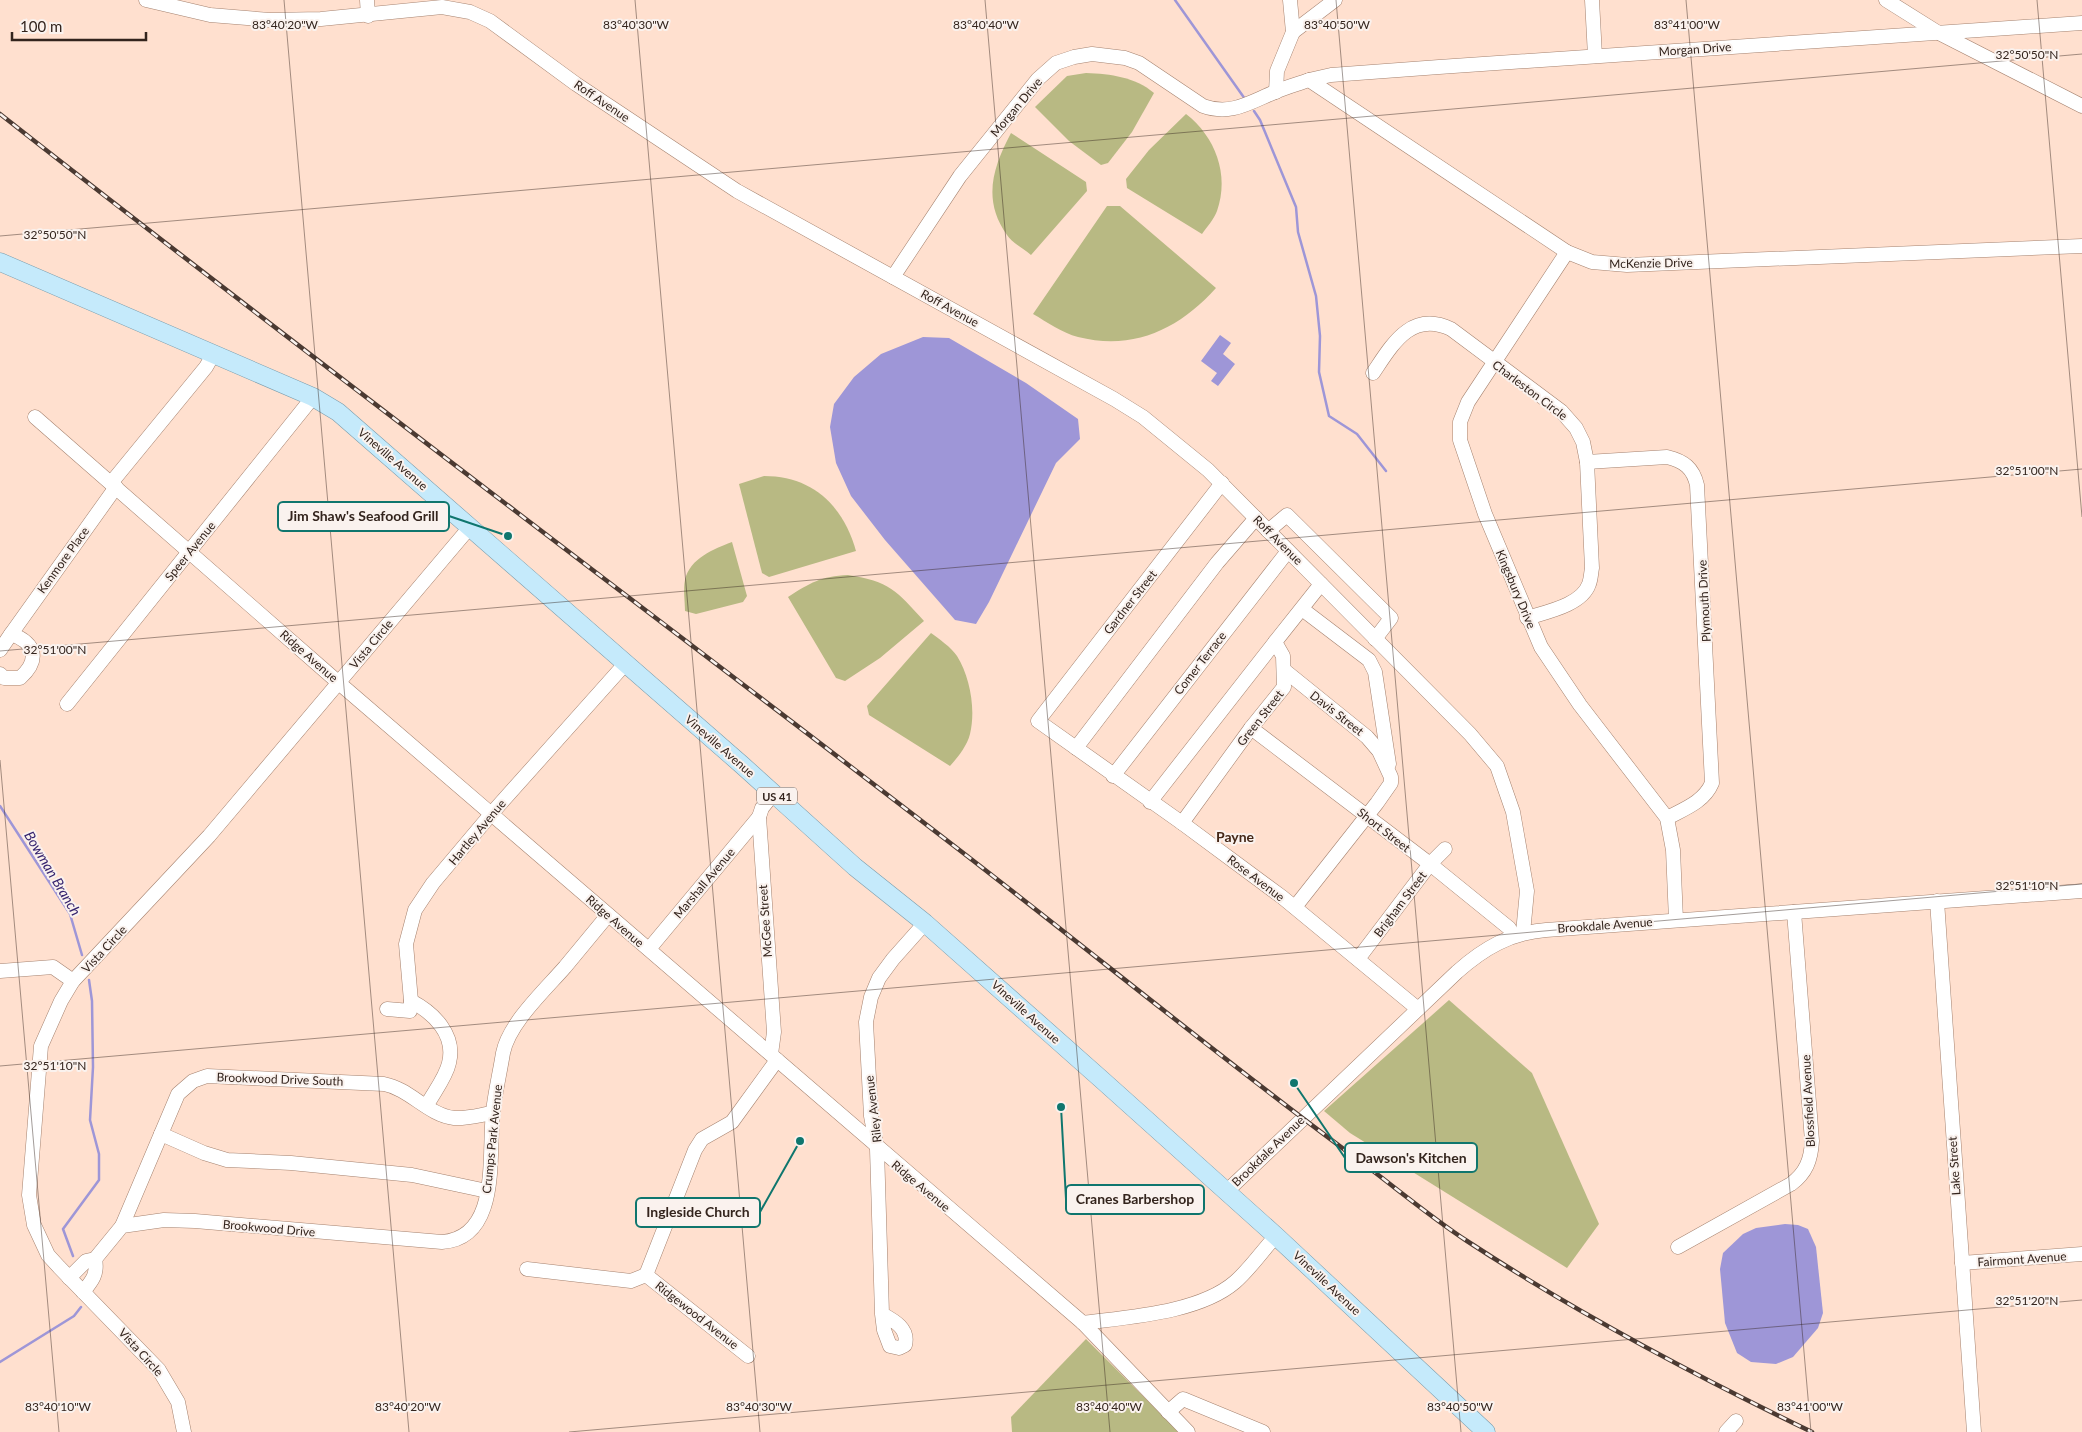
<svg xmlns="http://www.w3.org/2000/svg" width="2082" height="1432" font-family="Lato,sans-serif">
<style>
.green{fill:#b8b983}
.water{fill:#9e96d7}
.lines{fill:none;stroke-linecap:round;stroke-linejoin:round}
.stream{stroke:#9e96d7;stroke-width:2.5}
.minor-casing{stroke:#a5826f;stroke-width:15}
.major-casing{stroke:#799cac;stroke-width:19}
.minor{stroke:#fff;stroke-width:14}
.major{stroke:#c5eafb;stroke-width:18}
.rail-casing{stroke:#4b3a32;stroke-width:4.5}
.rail{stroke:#faf2ee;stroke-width:2.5;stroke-dasharray:8;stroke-linecap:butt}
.ticks{fill:none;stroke:#33241d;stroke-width:1;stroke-opacity:0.45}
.labels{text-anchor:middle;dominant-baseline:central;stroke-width:4;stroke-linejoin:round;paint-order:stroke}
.shield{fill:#faf2ee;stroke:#6f625c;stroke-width:1}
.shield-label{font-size:11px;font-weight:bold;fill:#33241d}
.street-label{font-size:12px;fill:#33241d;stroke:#faf2ee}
.neighbourhood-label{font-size:14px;font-weight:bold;fill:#452818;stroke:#faf2ee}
.water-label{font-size:14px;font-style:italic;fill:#36246f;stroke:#faf2ee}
.ticks-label{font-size:12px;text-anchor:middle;fill:#33241d;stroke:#faf2ee;stroke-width:4;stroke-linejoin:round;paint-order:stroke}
.leader{fill:none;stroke:#0f766e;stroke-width:2}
.callout-dot{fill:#0f766e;stroke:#faf2ee;stroke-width:2}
.callout{fill:#faf2ee;stroke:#0f766e;stroke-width:2}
.callout-label{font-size:14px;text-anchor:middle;font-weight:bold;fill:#33241d}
</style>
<rect width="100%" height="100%" fill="#ffe0cf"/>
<!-- green -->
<g class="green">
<path d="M1086 73C1111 74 1135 77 1154 93L1132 132 1108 163 1101 165 1069 141 1035 107 1067 76Z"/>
<path d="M1186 114C1215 136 1230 175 1217 211 1214 219 1207 227 1202 234L1127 188 1126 179 1149 150Z"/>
<path d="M1011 133 1086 182 1087 191 1031 255C1024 249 1012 243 1007 235 982 200 993 167 1011 133Z"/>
<path d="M1107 206H1120L1216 288C1179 329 1134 351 1078 337 1062 333 1047 322 1033 314Z"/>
<path d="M764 476C812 476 843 505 856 551L769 577 762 573 739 484Z"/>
<path d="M732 542 747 596 743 602 696 614 685 611C685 601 683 589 685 580 690 558 714 549 732 542Z"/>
<path d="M848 575C889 581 897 591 924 621L880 658 845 681 836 678 788 597C810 583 821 576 848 575Z"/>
<path d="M931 633C939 639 951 647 957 656 970 677 976 709 970 734 967 746 958 757 950 766L869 715 867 706Z"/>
<polygon points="1449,1000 1532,1073 1599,1224 1567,1268 1350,1133 1324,1111"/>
<polygon points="1086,1339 1179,1432 1012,1432 1011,1417"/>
</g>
<!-- water -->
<g class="water">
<polygon points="1220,335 1231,343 1223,354 1235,364 1218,386 1211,381 1217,373 1201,361"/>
<polygon points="923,337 949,338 1026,383 1078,419 1080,439 1056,463 989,602 976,624 955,620 885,540 851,496 836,463 830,427 834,404 854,377 881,354"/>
<polygon points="1785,1224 1798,1225 1808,1229 1816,1247 1823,1313 1818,1328 1793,1357 1776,1364 1751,1362 1737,1353 1725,1323 1720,1269 1723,1253 1743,1234 1756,1228"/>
</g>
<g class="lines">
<!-- stream -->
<g class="stream">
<polyline points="1175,0 1245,99"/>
<polyline points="1254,111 1260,120 1296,207 1298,232 1316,296 1320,336 1319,372 1329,416 1357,434 1386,471"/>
<polyline points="0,806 70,914 82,955"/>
<polyline points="73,1256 63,1229 99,1180 99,1154 90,1120 93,1067 92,1001 89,980"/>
<polyline points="0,1362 74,1316 81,1307"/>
</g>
<defs>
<g id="minor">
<polyline points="146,0 210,15 270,20 321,19 442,7 470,12 490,21 576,84 737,191 1114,399 1143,417 1208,470 1470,734 1497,766 1513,812 1527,891 1523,933"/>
<polyline points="367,0 368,16"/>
<polyline points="1592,0 1595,56"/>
<polyline points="1886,0 1937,32 2082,106"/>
<polyline points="1293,32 1335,0"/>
<polyline points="1309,80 1331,75 1439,67 2082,23"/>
<polyline points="1276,92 1277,71 1293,32 1290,0"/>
<polyline points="1567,252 1468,402 1460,422 1460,440 1485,514 1541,647 1580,705 1667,818 1673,850 1676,920"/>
<path d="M893 277 960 176 1038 79 1056 63 1074 57 1092 54 1125 58 1139 63 1203 106C1231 116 1250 102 1275 92 1286 87 1298 84 1309 80L1567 252 1592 262 1627 265 2082 246"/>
<path d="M1373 373C1392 345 1411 310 1451 329L1561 411 1576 428 1583 442 1587 462 1592 568C1591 573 1591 579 1589 584 1582 605 1546 612 1527 618"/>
<polyline points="35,417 339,683 1083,1323 1188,1432"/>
<path d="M1587 462 1667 457C1684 461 1693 468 1697 485L1712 783C1704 802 1684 809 1667 818"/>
<polyline points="111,483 206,367 214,353"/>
<polyline points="1222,483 1038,721 1182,823 1282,897 1418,1009"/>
<polyline points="1268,531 1287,515 1391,618 1375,639"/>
<polyline points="1302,609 1369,660 1375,672 1389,764"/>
<polyline points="11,634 116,487"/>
<path d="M0 650 11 634C36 643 40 660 20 678H4L0 674"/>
<polyline points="1284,670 1367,737 1379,751 1391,777 1391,783 1377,803 1295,907"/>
<polyline points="67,704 313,397"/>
<polyline points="1251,728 1430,864 1509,928 1514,936"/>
<polyline points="1076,748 1217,563 1256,518"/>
<polyline points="1113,776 1288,551"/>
<polyline points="1150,802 1275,642"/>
<polyline points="1182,823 1251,728 1284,687 1283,656 1275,642 1321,584"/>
<polyline points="1937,901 1974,1432"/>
<polyline points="649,949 759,817"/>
<polyline points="1358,959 1430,864 1445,849"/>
<polyline points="0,971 53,967 73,981"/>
<path d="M411 1001C434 1013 456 1035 449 1063 446 1077 434 1092 427 1105"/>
<polyline points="387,1009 410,1011 411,1001 406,944 415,910 433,883 492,813 625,664"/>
<polyline points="771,1054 774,1032 759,817 762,808 774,793"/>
<polyline points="161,1134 204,1153 227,1160 291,1163 412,1175 487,1191"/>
<path d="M1226 1192 1457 972C1484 948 1510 933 1546 930L2082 891"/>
<path d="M122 1226 178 1094 193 1081 207 1076 384 1084C410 1089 428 1115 454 1118 466 1119 480 1115 492 1113"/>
<path d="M1678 1247 1791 1184C1806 1173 1811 1160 1812 1141L1794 912"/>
<polyline points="1962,1263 2082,1254"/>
<polyline points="527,1269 631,1281 646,1275 748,1356"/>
<polyline points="646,1275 695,1150 702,1139 732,1122 777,1060"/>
<path d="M69 1278 86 1261 95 1259 122 1226 164 1220 195 1221 442 1242C501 1238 488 1155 493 1112 495 1093 500 1072 503 1053 509 1023 545 990 565 967 579 950 594 932 608 915"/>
<path d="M83 1292C92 1281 98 1274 95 1259"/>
<path d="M882 1314C895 1321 909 1329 905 1345L899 1348 890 1346 884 1330 882 1314 877 1149 871 1116 866 1022 871 997 879 978 893 959 925 923"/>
<path d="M1083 1323C1128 1317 1199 1313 1235 1282 1250 1269 1262 1251 1276 1236"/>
<polyline points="1168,1412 1183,1399 1263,1432"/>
<polyline points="184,1432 178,1402 159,1370 59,1267 48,1255 34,1225 29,1195 41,1046 61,1001 73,981 209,836 470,527"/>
<polyline points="1726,1432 1736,1421"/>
</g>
<polyline id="major" points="0,262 313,397 338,412 742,765 855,867 925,923 1101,1079 1276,1236 1486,1432"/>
</defs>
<!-- minor casing -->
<use href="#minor" class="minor-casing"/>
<!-- major casing -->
<use href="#major" class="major-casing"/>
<!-- minor -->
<use href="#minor" class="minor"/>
<!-- major -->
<use href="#major" class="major"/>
<defs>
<path id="rail" d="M0 114C313 360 633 599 949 842 1083 945 1213 1052 1349 1153 1389 1182 1426 1214 1467 1241 1577 1313 1694 1375 1812 1432"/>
</defs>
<!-- rail casing -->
<use href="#rail" class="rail-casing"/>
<!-- rail -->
<use href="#rail" class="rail"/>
</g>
<!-- ticks -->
<path class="ticks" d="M284 0 409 1432M635 0 760 1432M985 0 1110 1432M1336 0 1461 1432M1686 0 1811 1432M2037 0 2082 517M0 236 2082 54M0 651 2082 469M0 760 59 1432M0 1066 2082 884M569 1432 2082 1300"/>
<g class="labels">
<!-- shield labels -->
<rect class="shield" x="757" y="787.5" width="40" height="17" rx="4"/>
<g class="shield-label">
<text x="777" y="796">US 41</text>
</g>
<!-- street labels -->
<g class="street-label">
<text transform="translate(1695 49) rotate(-4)">Morgan Drive</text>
<text transform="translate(602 101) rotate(34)">Roff Avenue</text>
<text transform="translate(1016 107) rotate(-50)">Morgan Drive</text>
<text transform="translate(1651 263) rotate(-1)">McKenzie Drive</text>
<text transform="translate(950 308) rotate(29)">Roff Avenue</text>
<text transform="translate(1530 390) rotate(37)">Charleston Circle</text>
<text transform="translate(393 459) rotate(41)">Vineville Avenue</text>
<text transform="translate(1278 540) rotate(45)">Roff Avenue</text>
<text transform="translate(190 551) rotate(-51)">Speer Avenue</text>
<text transform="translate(63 560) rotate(-54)">Kenmore Place</text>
<text transform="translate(1516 589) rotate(67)">Kingsbury Drive</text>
<text transform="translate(1704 601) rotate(-93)">Plymouth Drive</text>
<text transform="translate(1130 602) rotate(-52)">Gardner Street</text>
<text transform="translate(371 644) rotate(-50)">Vista Circle</text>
<text transform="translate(309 656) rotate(41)">Ridge Avenue</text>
<text transform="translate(1200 663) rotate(-52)">Comer Terrace</text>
<text transform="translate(1337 713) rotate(38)">Davis Street</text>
<text transform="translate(1260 718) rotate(-52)">Green Street</text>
<text transform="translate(720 746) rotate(41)">Vineville Avenue</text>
<text transform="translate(1384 830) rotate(38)">Short Street</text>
<text transform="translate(477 832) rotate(-50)">Hartley Avenue</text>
<text transform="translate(1256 878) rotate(37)">Rose Avenue</text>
<text transform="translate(704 883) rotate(-50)">Marshall Avenue</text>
<text transform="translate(1400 904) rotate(-53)">Brigham Street</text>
<text transform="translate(615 921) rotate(41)">Ridge Avenue</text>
<text transform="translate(765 921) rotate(-94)">McGee Street</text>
<text transform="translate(1605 925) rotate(-4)">Brookdale Avenue</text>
<text transform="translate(104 949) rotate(-47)">Vista Circle</text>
<text transform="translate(1026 1012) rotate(42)">Vineville Avenue</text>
<text transform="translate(280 1079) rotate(2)">Brookwood Drive South</text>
<text transform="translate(1808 1101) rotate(-93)">Blossfield Avenue</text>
<text transform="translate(873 1109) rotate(-97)">Riley Avenue</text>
<text transform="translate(492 1139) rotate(-84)">Crumps Park Avenue</text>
<text transform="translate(1268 1151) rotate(-44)">Brookdale Avenue</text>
<text transform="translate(1954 1166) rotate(-94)">Lake Street</text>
<text transform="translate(921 1186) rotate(40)">Ridge Avenue</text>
<text transform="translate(269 1228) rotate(5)">Brookwood Drive</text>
<text transform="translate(2022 1259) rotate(-4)">Fairmont Avenue</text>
<text transform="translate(1327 1283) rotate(43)">Vineville Avenue</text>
<text transform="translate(697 1315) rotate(38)">Ridgewood Avenue</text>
<text transform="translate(141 1352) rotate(48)">Vista Circle</text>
</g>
<!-- neighbourhood labels -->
<g class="neighbourhood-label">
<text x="1235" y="836">Payne</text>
</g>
<!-- water labels -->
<g class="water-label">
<text transform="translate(53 873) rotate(59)">Bowman Branch</text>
</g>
</g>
<g class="ticks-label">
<text x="285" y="29">83°40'20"W</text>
<text x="636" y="29">83°40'30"W</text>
<text x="986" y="29">83°40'40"W</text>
<text x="1337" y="29">83°40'50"W</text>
<text x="1687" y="29">83°41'00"W</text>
<text x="2027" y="59">32°50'50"N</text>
<text x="55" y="239">32°50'50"N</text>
<text x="2027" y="475">32°51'00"N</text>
<text x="55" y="654">32°51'00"N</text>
<text x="2027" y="890">32°51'10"N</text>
<text x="55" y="1070">32°51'10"N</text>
<text x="2027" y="1305">32°51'20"N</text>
<text x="58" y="1411">83°40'10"W</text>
<text x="408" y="1411">83°40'20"W</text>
<text x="759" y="1411">83°40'30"W</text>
<text x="1109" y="1411">83°40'40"W</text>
<text x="1460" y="1411">83°40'50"W</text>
<text x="1810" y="1411">83°41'00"W</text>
</g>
<!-- callouts -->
<path class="leader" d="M508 536L449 516M1294 1083L1345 1158M1061 1107L1066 1199M800 1141L760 1212"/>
<g class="callout-dot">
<circle cx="508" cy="536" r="5"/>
<circle cx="1294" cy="1083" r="5"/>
<circle cx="1061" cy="1107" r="5"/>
<circle cx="800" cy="1141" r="5"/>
</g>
<g class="callout">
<rect x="278" y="502" width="171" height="29" rx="5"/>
<rect x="1345" y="1143" width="132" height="29" rx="5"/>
<rect x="1066" y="1185" width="138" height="29" rx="5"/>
<rect x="636" y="1198" width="124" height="29" rx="5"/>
</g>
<g class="callout-label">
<text x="363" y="521">Jim Shaw's Seafood Grill</text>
<text x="1411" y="1163">Dawson's Kitchen</text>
<text x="1135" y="1204">Cranes Barbershop</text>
<text x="698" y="1217">Ingleside Church</text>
</g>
<!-- scale -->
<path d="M12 32v8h134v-8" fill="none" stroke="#33241d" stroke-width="2.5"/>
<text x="20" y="32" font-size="15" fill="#33241d" stroke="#faf2ee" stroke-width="4" paint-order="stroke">100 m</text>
</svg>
